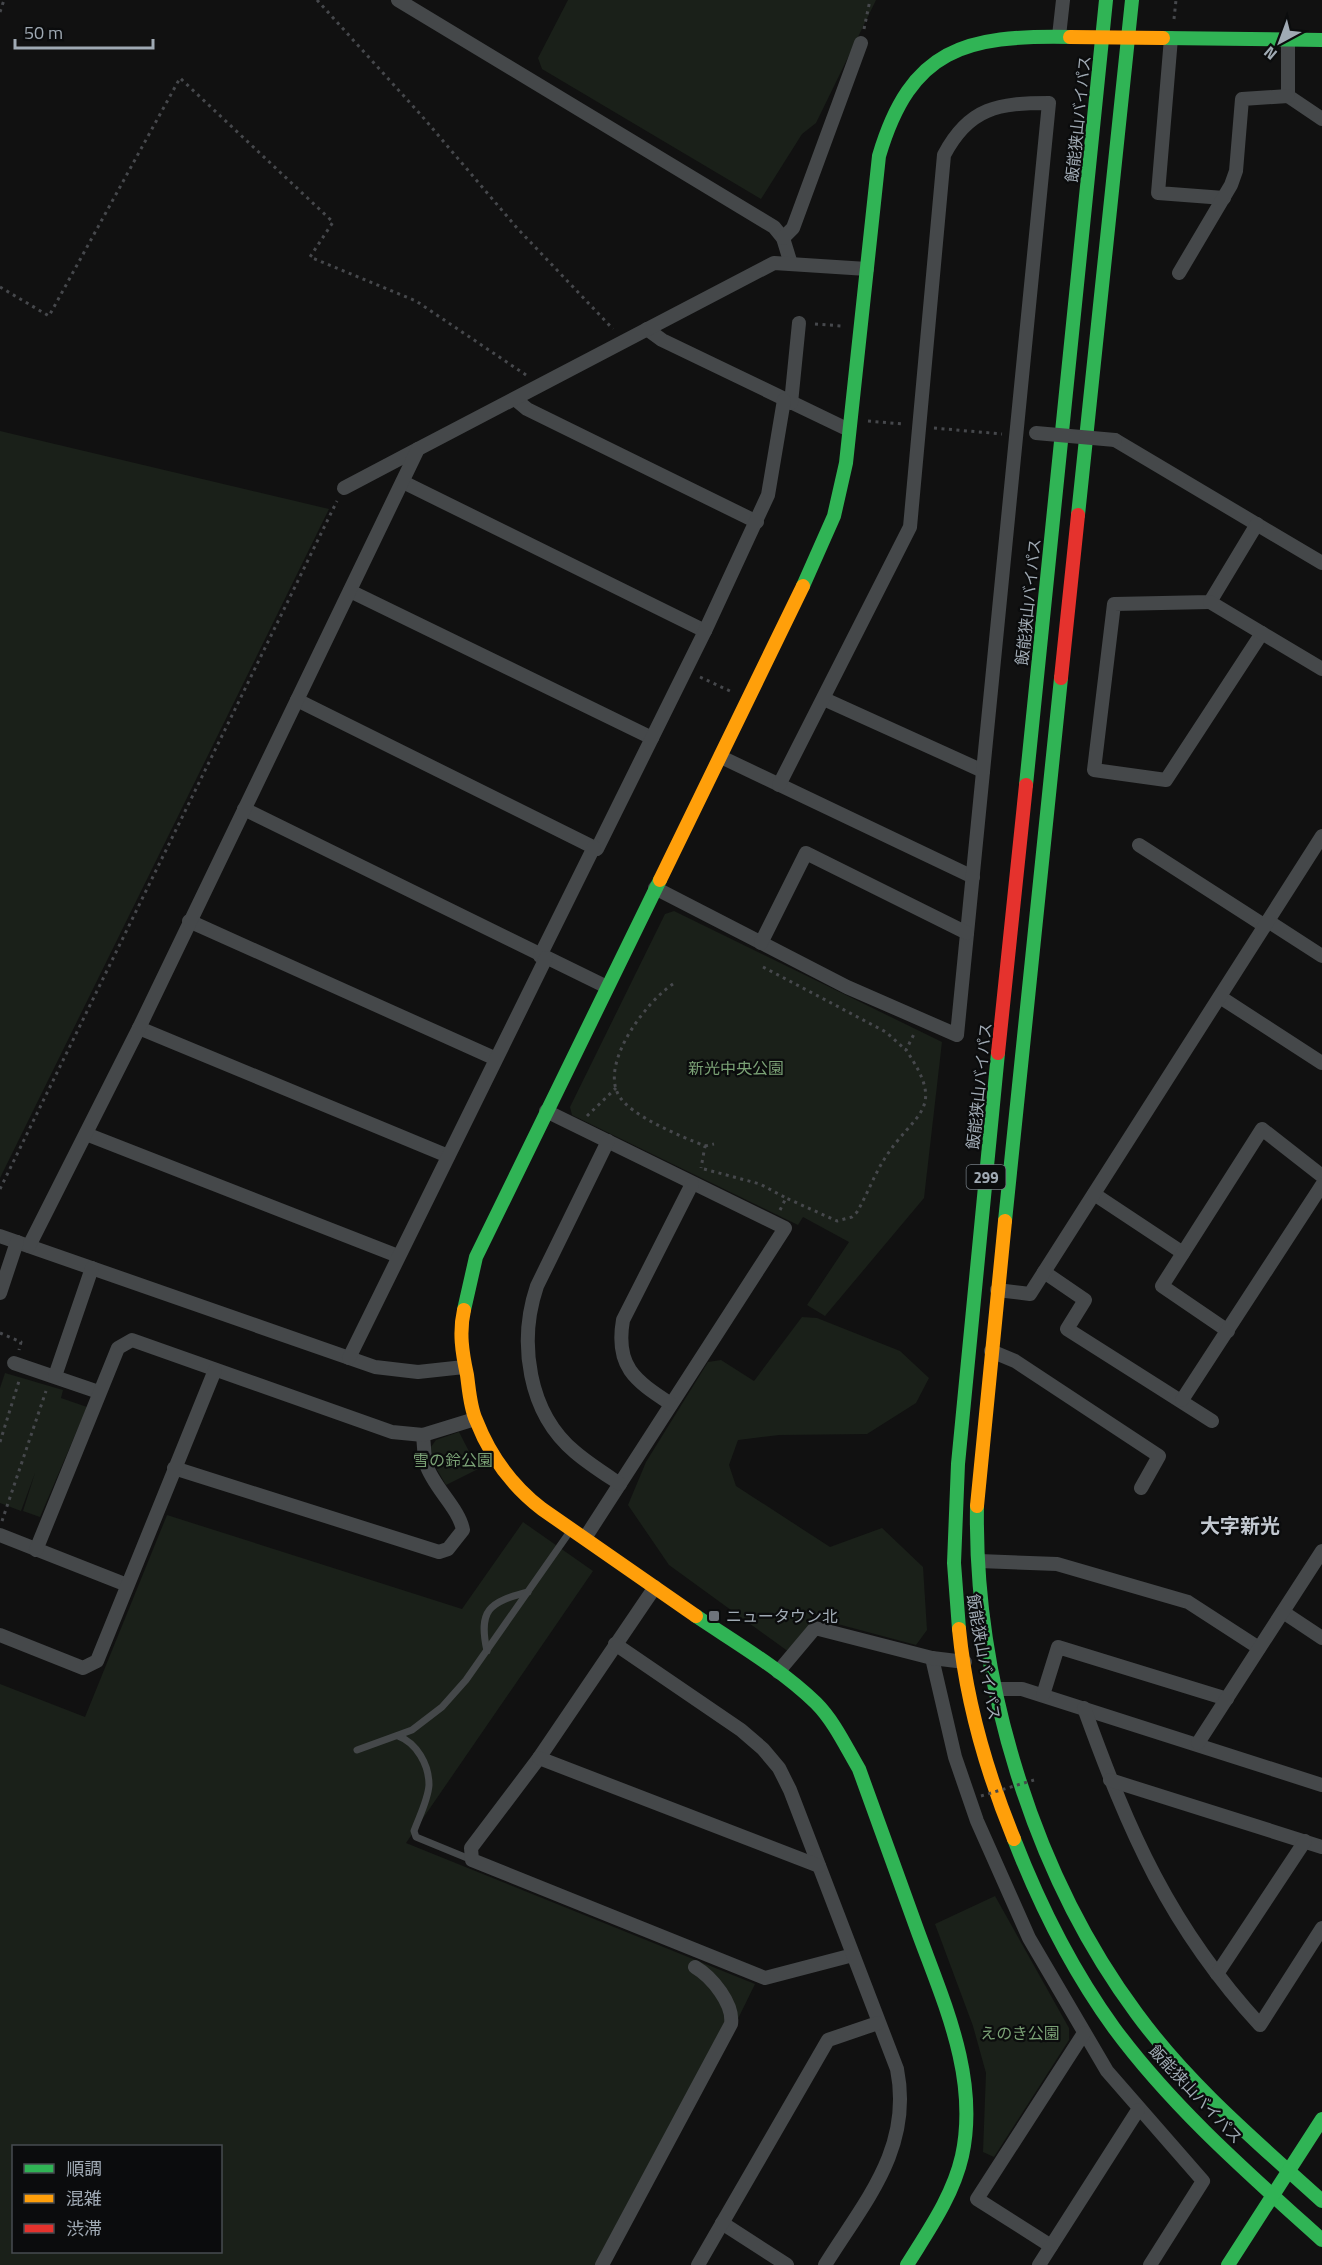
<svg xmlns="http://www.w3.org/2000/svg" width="1322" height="2265" font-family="'Titillium Web','Noto Sans JP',sans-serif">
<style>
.green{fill:#1a2019;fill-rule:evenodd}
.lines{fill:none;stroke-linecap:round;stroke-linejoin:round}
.path{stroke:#46484c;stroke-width:3;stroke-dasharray:3 4.5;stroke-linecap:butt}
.lane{stroke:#45484a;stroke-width:7}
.street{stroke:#45484a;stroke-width:14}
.fast{stroke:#30b455;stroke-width:14}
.slow{stroke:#ff9f0a;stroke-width:14}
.jam{stroke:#e5322d;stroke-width:14}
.path-bridge{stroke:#46484c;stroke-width:3;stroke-dasharray:3 4.5;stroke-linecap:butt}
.street-bridge{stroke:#45484a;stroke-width:14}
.slow-bridge{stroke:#ff9f0a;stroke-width:14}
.poi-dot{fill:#6e747b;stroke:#0b0c0d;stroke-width:2}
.labels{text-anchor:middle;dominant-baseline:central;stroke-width:4.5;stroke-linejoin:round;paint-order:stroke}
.shield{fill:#0b0c0d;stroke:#737b82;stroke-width:1.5}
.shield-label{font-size:15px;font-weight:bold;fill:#a0aab4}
.street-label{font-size:16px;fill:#a0aab4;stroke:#0b0c0d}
.park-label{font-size:16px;fill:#7aa175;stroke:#0b0c0d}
.poi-label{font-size:16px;fill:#a0aab4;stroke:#0b0c0d;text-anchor:start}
.quarter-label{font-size:20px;font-weight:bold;fill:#c2c8d0;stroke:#0b0c0d}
</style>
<rect width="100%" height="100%" fill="#111"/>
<!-- green -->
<g class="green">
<polygon points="568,0 876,0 816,123 802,134 761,199 542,69 538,58"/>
<polygon points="0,431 329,509 0,1178"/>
<polygon points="674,911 942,1042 924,1198 825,1316 807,1305 849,1242 803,1217 798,1225 572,1115 570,1107 665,914"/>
<polygon points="802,1317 817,1318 900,1351 929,1378 916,1403 867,1434 779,1435 738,1440 729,1465 736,1486 830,1547 882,1528 923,1567 927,1630 916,1645 819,1619 789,1652 669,1565 628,1505 646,1462 708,1362 721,1360 754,1381"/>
<polygon points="5,1373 63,1390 61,1398 87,1407 40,1517 23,1511 35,1473 21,1511 0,1503 0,1388"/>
<polygon points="459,1432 478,1469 446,1485 432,1461 431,1447 436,1440"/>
<path d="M167 1515 462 1609 523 1522 593 1571 406 1843 755 1984 733 2029 606 2265H0V1684L85 1717ZM14 2146H220V2252H14Z"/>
<polygon points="995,1896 1069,2028 1069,2040 994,2157 983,2152 986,2073 973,2026 935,1924"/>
</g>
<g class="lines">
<!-- path -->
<g class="path">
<polyline points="317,0 421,115 517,228 613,329"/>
<polyline points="0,12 4,0"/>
<polyline points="1174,19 1176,0"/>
<polyline points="864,29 870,0"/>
<polyline points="0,287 49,316 180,78 333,222 310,257 416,301 526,375"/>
<polyline points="815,324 842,326"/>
<polyline points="868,421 903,424"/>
<polyline points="934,428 1002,434"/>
<polyline points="700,677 732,692"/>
<polyline points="763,967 886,1032 906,1050"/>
<path d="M673 984C647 1001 601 1061 618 1094 629 1116 683 1137 705 1146L701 1168"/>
<polyline points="587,1116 616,1088"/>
<polyline points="705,1146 714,1144"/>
<polyline points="704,1169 760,1184 786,1198"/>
<polyline points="0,1189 337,501"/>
<path d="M780 1210 786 1198 837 1221 852 1217 857 1212C867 1195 874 1175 885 1158 914 1112 948 1111 906 1050L915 1032"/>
<polyline points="0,1333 21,1342 19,1350"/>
<polyline points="0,1442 19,1381"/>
<polyline points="2,1521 46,1391"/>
</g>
<!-- lane -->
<g class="lane">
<path d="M487 1651C478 1610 489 1602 528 1592"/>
<path d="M398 1736C417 1743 429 1765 429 1785 428 1800 419 1817 414 1831L416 1837 472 1860"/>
<polyline points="357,1750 412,1730 442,1707 466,1680 571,1530"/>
</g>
<!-- street -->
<g class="street">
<polyline points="398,0 774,227 783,238 791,264"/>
<polyline points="1059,36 1063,0"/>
<polyline points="1171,38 1158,193 1224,198"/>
<polyline points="1288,40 1288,96 1322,119"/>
<polyline points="783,238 793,228 861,43"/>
<polyline points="1179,273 1231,185 1236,171 1242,99 1288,96"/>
<polyline points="647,329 662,340 849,430"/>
<polyline points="515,399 527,409 757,522"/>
<polyline points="791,403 799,323"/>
<polyline points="1115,440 1322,563"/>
<polyline points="403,482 705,631"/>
<polyline points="344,488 418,449"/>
<polyline points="1257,524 1210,602 1114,604 1094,770 1166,780 1262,633"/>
<polyline points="350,591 652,738"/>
<polyline points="1210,602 1322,669"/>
<polyline points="824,699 983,771"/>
<polyline points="297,700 597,849 705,631 768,495 784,400"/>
<polyline points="721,757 973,877"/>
<polyline points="244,809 607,987"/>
<polyline points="1139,845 1265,926"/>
<path d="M655 888 847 987 957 1035 1049 103C999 103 969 107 944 155L910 527 779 785"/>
<polyline points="189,921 494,1058"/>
<polyline points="1268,921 1322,956"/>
<polyline points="761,943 806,853 967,933"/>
<polyline points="540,956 594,847"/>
<polyline points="1220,997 1322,1063"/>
<polyline points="139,1028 448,1156"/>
<polyline points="546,1111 785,1228 585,1538"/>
<polyline points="86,1134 398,1256"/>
<path d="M608 1141 537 1286C518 1342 528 1413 575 1452 589 1464 605 1474 620 1484"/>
<polyline points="1094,1194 1183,1253"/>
<polyline points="0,1236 375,1367 418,1372 464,1367"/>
<polyline points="29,1246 139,1028 418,449 774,263 867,269"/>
<polyline points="1044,1272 1085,1300 1067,1329 1212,1421"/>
<polyline points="997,1290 1030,1294 1322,836"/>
<polyline points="0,1293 17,1242"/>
<polyline points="1228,1331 1162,1286 1262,1129 1322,1176"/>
<polyline points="991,1351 1015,1361 1159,1456 1141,1488"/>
<polyline points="349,1358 546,958"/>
<polyline points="14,1363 99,1392"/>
<polyline points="55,1376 92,1268"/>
<polyline points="1182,1400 1322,1185"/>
<path d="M671 1404C634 1380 615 1366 623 1320L692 1184"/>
<path d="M174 1468 439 1552 448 1549 463 1530C459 1508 433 1487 426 1464 424 1455 424 1444 423 1435"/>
<polyline points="0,1535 127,1585"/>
<polyline points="36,1550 118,1348 132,1340 392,1432 423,1435 475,1419"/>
<polyline points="979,1561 1057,1564 1188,1602 1259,1648"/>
<polyline points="655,1587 539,1758 471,1848 472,1860 765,1978 853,1955"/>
<polyline points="1283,1612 1322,1638"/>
<polyline points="0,1635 83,1668 97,1661 215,1370"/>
<path d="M615 1644 741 1730 763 1749 779 1768 790 1790 897 2069C913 2149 864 2202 825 2265"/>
<polyline points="932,1658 955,1757 977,1821 1029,1938 1107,2071 1203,2181 1150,2265"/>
<polyline points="778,1672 815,1628 932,1658 965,1662"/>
<polyline points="997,1689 1022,1689 1322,1785"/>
<polyline points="1043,1695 1058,1647 1227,1699"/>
<path d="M1084 1708C1129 1832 1169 1926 1260 2025L1322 1928"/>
<polyline points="1198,1743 1322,1551"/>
<polyline points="539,1758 819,1866"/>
<polyline points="1110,1780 1322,1847"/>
<polyline points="1217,1974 1305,1841"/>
<polyline points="722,2223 787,2265"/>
<polyline points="1051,2246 977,2199 1084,2033"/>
<path d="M602 2265 731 2024C734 2004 712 1977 695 1967"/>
<polyline points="698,2265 828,2040 878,2023"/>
<polyline points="1039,2265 1138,2110"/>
</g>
<!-- fast -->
<g class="fast">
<polyline points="1163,38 1322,40"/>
<polyline points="1078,515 1132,0"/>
<path d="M803 586 834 516 846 463 879 156C911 48 965 35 1070 37"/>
<polyline points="1026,785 1106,0"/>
<polyline points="1005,1221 1061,678"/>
<polyline points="464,1310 476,1257 660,880"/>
<path d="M977 1506C974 1679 1033 1874 1137 2014 1189 2085 1257 2142 1322 2201"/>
<path d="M696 1616C736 1643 781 1669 816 1703 834 1721 846 1747 859 1769 879 1823 898 1878 918 1932 944 2003 979 2078 962 2156 953 2196 928 2231 907 2265"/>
<polyline points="959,1629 954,1563 958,1464 998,1053"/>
<path d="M1014 1839C1040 1906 1072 1970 1114 2028 1173 2108 1249 2174 1322 2240"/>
<polyline points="1228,2265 1322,2119"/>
</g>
<!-- slow -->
<g class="slow">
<polyline points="660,880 803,586"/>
<path d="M464 1310C459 1332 462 1352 467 1375 469 1389 470 1407 476 1420 490 1456 512 1486 542 1509L696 1616"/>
<polyline points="977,1506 1005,1221"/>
<path d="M959 1629C966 1701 987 1773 1014 1839"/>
</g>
<!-- jam -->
<g class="jam">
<polyline points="1061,678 1078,515"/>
<polyline points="998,1053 1026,785"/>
</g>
<!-- path-bridge -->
<polyline class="path-bridge" points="981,1796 1034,1780"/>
<!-- street-bridge -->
<polyline class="street-bridge" points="1036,433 1115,440"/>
<!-- slow-bridge -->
<polyline class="slow-bridge" points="1070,37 1163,38"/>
</g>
<!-- markers -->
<rect class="poi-dot" x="708" y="1610" width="12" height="12" rx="3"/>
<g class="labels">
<!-- shield labels -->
<rect class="shield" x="966.5" y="1165" width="39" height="24" rx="4.5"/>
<g class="shield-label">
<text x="986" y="1177">299</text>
</g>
<!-- street labels -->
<g class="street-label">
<text transform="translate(1078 119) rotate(-84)">飯能狭山バイパス</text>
<text transform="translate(1028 602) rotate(-84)">飯能狭山バイパス</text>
<text transform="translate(979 1086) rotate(-84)">飯能狭山バイパス</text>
<text transform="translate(984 1657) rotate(80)">飯能狭山バイパス</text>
<text transform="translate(1196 2094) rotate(47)">飯能狭山バイパス</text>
</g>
<!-- park labels -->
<g class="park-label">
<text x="736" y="1068">新光中央公園</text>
<text x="453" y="1460">雪の鈴公園</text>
<text x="1020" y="2033">えのき公園</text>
</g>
<!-- poi labels -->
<g class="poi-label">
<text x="726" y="1616">ニュータウン北</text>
</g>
<!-- quarter labels -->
<g class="quarter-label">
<text x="1240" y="1525">大字新光</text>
</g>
</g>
<!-- legend -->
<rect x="12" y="2145" width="210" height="108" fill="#0b0c0d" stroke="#474b50" stroke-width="1.5"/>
<rect x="24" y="2164" width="30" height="9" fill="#30b455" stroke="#474b50" stroke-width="1.5"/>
<text x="66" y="2175" font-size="18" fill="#a0aab4">順調</text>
<rect x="24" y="2194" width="30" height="9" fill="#ff9f0a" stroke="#474b50" stroke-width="1.5"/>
<text x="66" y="2205" font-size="18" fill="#a0aab4">混雑</text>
<rect x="24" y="2224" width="30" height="9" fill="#e5322d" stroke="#474b50" stroke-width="1.5"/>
<text x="66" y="2235" font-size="18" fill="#a0aab4">渋滞</text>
<!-- north arrow -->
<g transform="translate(1280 42) rotate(221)" stroke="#0b0c0d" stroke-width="4.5" paint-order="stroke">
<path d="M0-4.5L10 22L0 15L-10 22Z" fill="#a0aab4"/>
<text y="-9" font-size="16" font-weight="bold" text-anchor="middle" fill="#a0aab4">N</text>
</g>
<!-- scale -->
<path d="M15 39v9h138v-9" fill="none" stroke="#a0aab4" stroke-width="3"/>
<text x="24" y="39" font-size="18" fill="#a0aab4" stroke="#0b0c0d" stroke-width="4.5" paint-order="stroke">50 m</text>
</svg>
